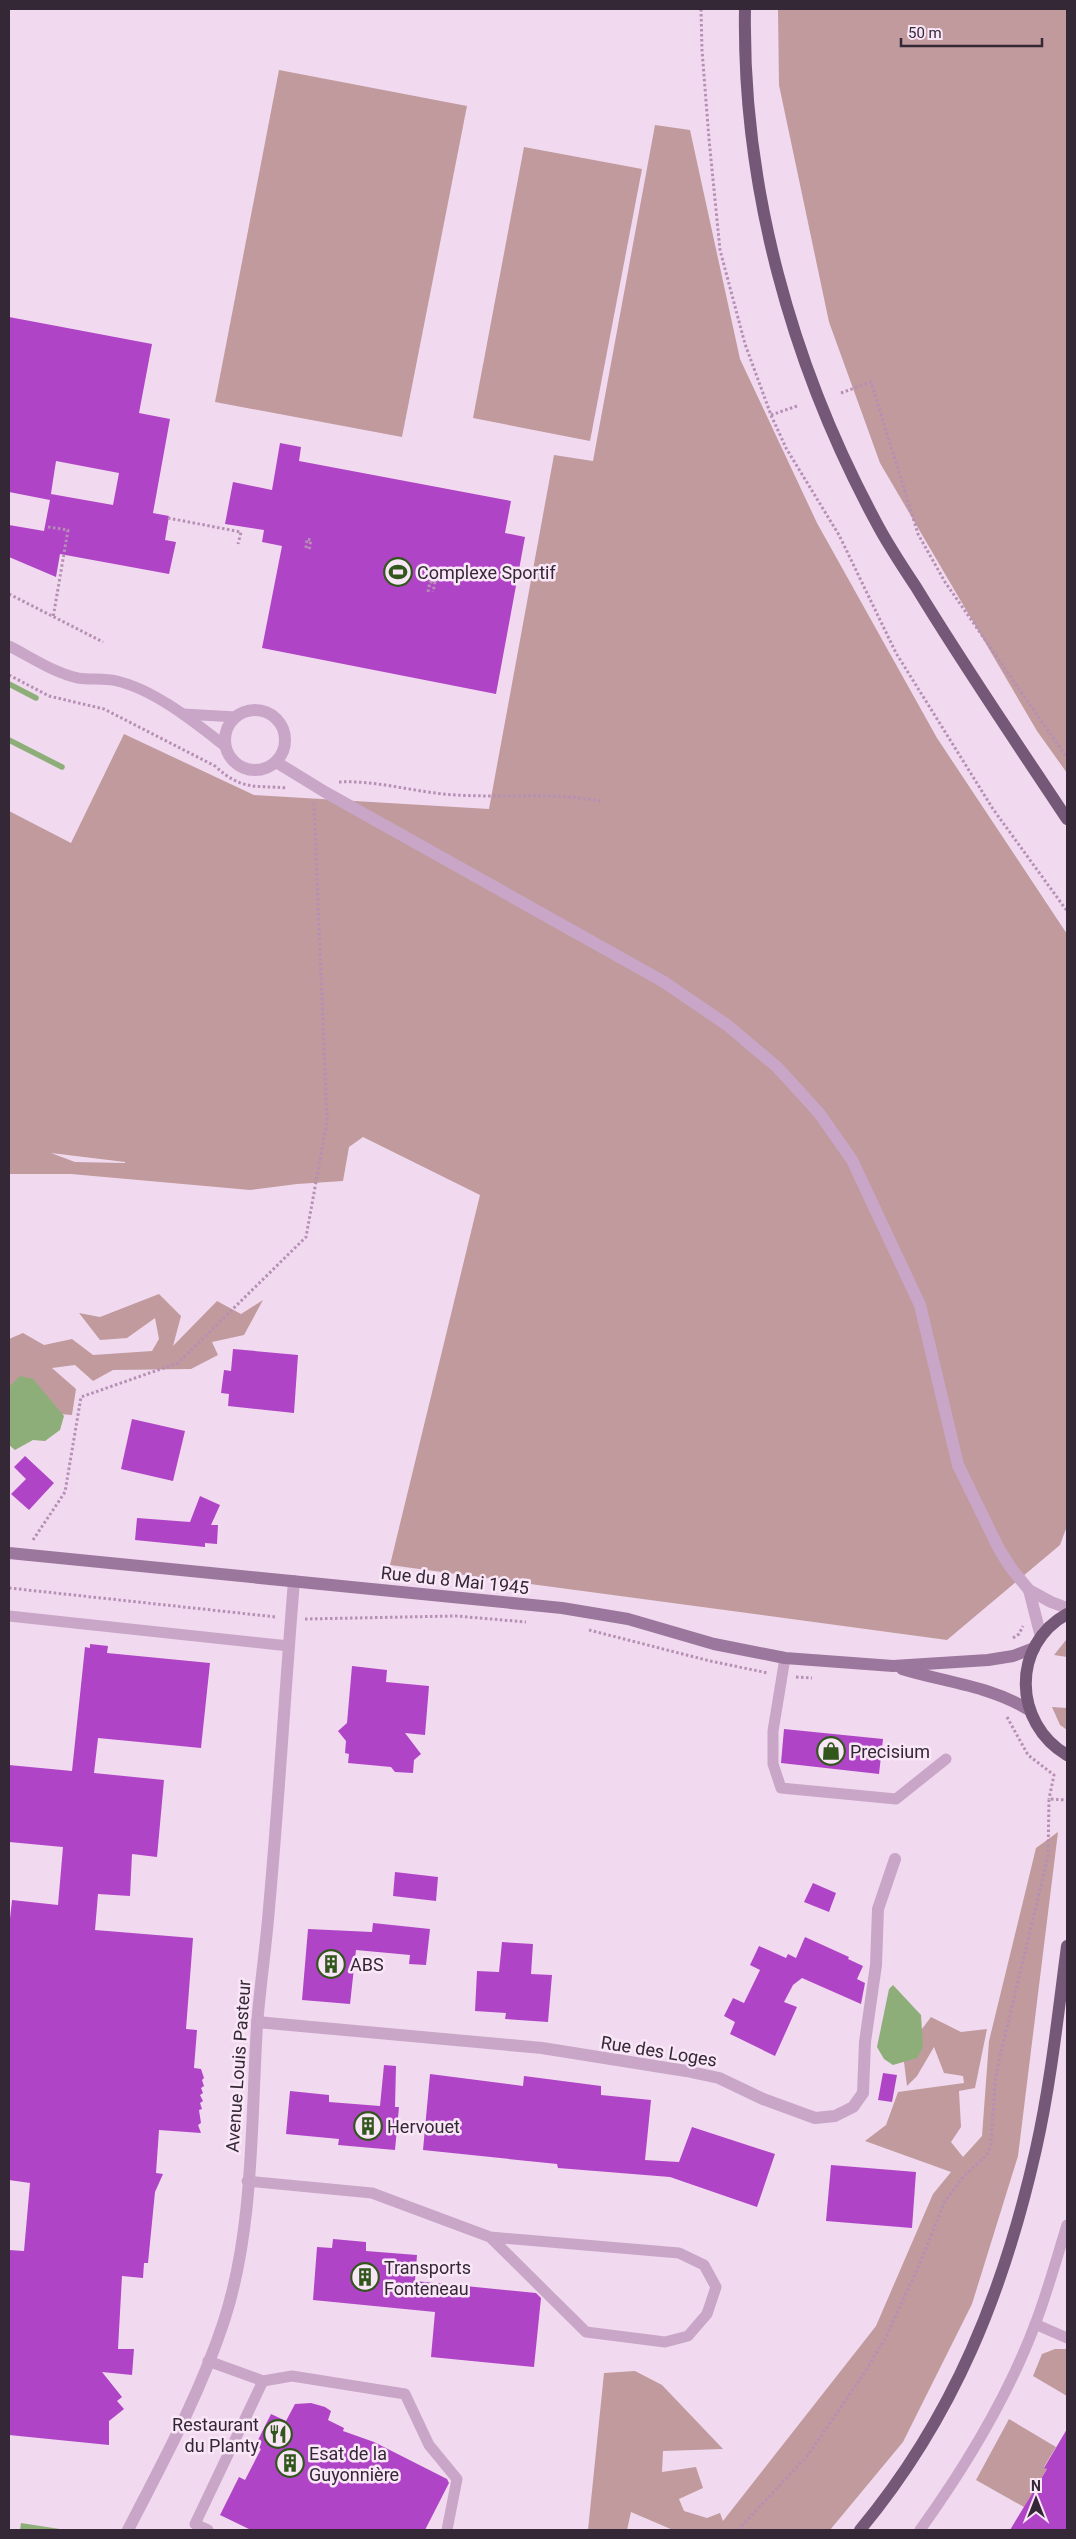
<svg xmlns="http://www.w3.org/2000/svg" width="1076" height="2539" font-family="Roboto,sans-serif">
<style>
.green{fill:#c09a9d;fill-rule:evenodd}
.water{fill:#8dae79}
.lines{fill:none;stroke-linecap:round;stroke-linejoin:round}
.stream{stroke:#8dae79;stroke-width:5.5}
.building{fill:#b044c6;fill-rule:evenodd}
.path{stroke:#b590b4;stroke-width:3;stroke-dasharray:2.5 2.5;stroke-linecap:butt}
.service{stroke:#c9a6c8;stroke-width:11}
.minor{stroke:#c9a6c8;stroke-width:12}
.secondary{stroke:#9b779d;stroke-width:12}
.primary{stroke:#755878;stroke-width:12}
.labels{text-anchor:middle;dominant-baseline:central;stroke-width:5;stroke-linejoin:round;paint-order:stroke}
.poi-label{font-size:18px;fill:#342736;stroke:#f9e6f7;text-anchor:start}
.street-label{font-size:18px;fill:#342736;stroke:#f9e6f7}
</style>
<rect width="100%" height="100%" fill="#f1daef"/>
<!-- green -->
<g class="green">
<polygon points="778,9 1067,9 1067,773 1037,731 880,463 829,322 779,85"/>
<polygon points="279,70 467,106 402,437 215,402"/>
<path d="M655 125 690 130 740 359 817 523 937 738 1067 934V1526L1060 1545 947 1640 390 1565 480 1195 363 1137 349 1147 343 1181 297 1184 250 1190 71 1174H9V811L71 843 124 734 254 795 489 809 554 455 593 461ZM51 1153 125 1162V1163L75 1162Z"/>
<polygon points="524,147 642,169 590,441 473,418"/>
<polygon points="159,1294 181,1316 173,1346 217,1301 241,1314 263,1300 244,1335 212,1342 218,1355 191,1369 113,1370 93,1381 75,1365 52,1368 76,1389 72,1415 47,1413 9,1399 9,1339 23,1333 44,1345 72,1339 93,1355 152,1351 159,1339 155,1318 127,1338 100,1340 79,1313 100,1317"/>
<polygon points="1067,1639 1067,1657 1054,1655 1066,1640"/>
<polygon points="1052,1707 1067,1708 1067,1730 1060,1725"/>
<polygon points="1058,1832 1018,2156 972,2304 903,2442 830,2530 673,2530 631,2512 627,2530 588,2530 604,2373 635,2371 662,2385 723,2449 663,2451 662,2472 696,2467 703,2488 679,2499 684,2511 707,2518 720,2513 723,2521 876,2326 933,2194 951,2172 865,2141 886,2125 898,2092 964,2083 963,2076 944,2073 934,2047 917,2076 907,2086 903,2054 931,2017 961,2032 987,2029 975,2088 959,2091 961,2127 951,2142 963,2157 982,2136 989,2041 1036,1848"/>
<polygon points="1055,2349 1067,2349 1067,2396 1033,2376 1042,2354"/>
<polygon points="1009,2419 1056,2447 1044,2467 1047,2469 1024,2507 976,2480"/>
</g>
<!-- water -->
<g class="water">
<polygon points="20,1376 33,1379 64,1416 60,1430 45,1441 33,1440 15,1450 9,1445 9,1387"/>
<polygon points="893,1985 921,2015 923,2047 917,2058 893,2065 884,2059 877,2047 889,1989"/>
<polygon points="21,2523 66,2530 20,2530"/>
</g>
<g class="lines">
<!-- stream -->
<g class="stream">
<polyline points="9,684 36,698"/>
<polyline points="9,740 62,767"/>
</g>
</g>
<!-- building -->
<g class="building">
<path d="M9 317 152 344 139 413 170 419 153 513 169 516 165 540 176 542 169 574 60 554 56 577 9 557V525L44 531 50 500 9 492ZM56 461 119 473 113 505 51 494 50 500Z"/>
<polygon points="280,443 301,447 299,461 511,501 505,533 525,537 496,694 262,648 282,546 262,542 264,530 225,524 233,482 272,490"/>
<polygon points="233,1349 298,1355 294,1413 228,1406 229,1394 221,1393 224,1370 231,1371"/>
<polygon points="132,1419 185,1431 173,1481 121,1469"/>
<polygon points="25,1456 54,1483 29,1510 11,1494 26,1479 14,1467"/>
<polygon points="200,1496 220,1505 211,1525 218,1525 217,1544 205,1543 205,1547 135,1540 137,1518 190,1522"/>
<polygon points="90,1644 108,1646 107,1653 210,1663 201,1748 98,1738 94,1773 164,1780 157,1857 132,1854 130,1896 98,1894 95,1930 193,1938 186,2029 197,2030 194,2068 201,2069 204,2078 202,2080 204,2086 201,2088 203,2093 200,2095 203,2101 200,2103 202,2109 199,2110 201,2123 198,2125 201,2133 159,2130 156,2173 163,2174 155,2192 148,2263 144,2263 143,2278 122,2276 118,2349 134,2349 132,2375 102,2372 122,2397 117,2401 124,2409 109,2421 109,2445 9,2435 9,2250 24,2251 30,2183 9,2180 9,1928 12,1900 58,1905 63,1847 9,1842 9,1765 72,1771 85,1647 90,1648"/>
<polygon points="352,1666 387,1670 386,1682 429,1686 425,1735 405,1733 421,1754 414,1760 413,1773 395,1772 391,1767 348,1763 349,1754 345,1753 346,1741 338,1731 347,1723"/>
<polygon points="784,1729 883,1739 879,1774 781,1763"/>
<polygon points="395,1872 438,1877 436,1901 393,1896"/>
<polygon points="813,1883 836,1893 829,1912 804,1902"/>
<polygon points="373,1923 430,1929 426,1965 409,1964 410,1955 356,1950 350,2004 302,2000 308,1929 372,1932"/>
<polygon points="805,1937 849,1957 848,1959 863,1966 857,1979 865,1983 861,2004 802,1978 793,1985 784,2002 797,2007 775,2056 730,2034 735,2022 724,2016 733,1998 744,2003 760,1970 750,1965 759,1946 786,1958 788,1954 796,1958"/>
<polygon points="502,1942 533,1944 531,1974 552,1975 548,2022 505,2019 506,2013 475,2011 477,1971 499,1972"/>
<polygon points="384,2065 396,2066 395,2107 399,2107 395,2150 338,2145 339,2139 286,2134 290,2091 329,2095 329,2102 380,2106"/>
<polygon points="883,2073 897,2075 892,2102 878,2100"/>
<polygon points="430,2074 523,2086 524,2076 601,2086 601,2095 651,2100 645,2160 679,2162 692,2127 775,2154 757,2207 670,2177 558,2168 557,2164 423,2150"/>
<polygon points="831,2165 916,2172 912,2228 826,2221"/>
<polygon points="333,2239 366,2242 366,2251 417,2255 415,2281 536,2293 541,2298 534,2367 431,2357 435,2312 313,2300 317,2247 332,2248"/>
<polygon points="311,2403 325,2407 331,2411 328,2420 344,2428 343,2431 374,2442 447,2479 449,2483 425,2530 251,2530 220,2515 239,2477 245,2480 261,2449 255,2446 271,2414 286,2421 295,2404"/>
<polygon points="1067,2429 1067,2530 1010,2530 1047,2469 1044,2468"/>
</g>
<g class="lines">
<!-- path -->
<g class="path">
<polyline points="701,9 702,50 709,139 720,250 745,344 771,415 786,448 839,535 896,653 993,809 1067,911"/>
<polyline points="841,393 871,382 918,534 945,582 1067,758"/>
<polyline points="771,415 797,406"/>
<polyline points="168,518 241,532 238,544"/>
<polyline points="48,527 68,530 53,618"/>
<polyline points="306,548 307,539 311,540 309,550"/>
<polyline points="428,592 430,582 435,582 433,592"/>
<polyline points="9,594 103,642"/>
<path d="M9 675 49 696 104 709 215 766C242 791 254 785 287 788"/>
<path d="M339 782C378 780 417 793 456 795 505 798 552 792 600 801"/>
<polyline points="33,1540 65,1492 81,1397 178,1363 306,1237 327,1121 314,804 316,802"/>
<polyline points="9,1588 276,1617"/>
<polyline points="305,1619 456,1616 526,1622"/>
<polyline points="589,1630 710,1661 768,1673"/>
<polyline points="1013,1638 1019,1634 1023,1626"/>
<polyline points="796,1677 812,1678"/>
<polyline points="1007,1717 1028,1755 1054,1775 1049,1799"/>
<polyline points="738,2530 808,2455 863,2375 886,2337 920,2263 945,2201 964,2176 987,2155 991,2145 995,2082 999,2061 1048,1856 1049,1799 1067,1800"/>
</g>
<!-- service -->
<g class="service">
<path d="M9 646C31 657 54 673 78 678 91 680 104 678 117 681 155 690 194 722 225 746"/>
<polyline points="183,714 236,717"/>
<polyline points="9,1616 289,1646"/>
<polyline points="785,1658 773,1731 773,1764 781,1788 896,1799 946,1759"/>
<polyline points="247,2181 372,2193 490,2237 679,2253 704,2265 716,2287 707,2314 688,2336 665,2342 586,2332 490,2237"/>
<polyline points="1035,2324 1067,2338"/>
<polyline points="208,2361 263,2381 292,2376 405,2394 429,2445 457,2479 447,2530"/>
<polyline points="208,2530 195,2524 263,2381"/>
<path d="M920 2530C966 2466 1008 2397 1036 2322 1048 2290 1057 2257 1067 2225"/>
</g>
<!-- minor -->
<g class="minor">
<circle cx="255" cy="740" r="30"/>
<polyline points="276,762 325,792 664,982 727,1025 777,1067 819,1113 852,1160 920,1305 958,1465 999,1549 1011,1568 1029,1590 1051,1602 1067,1608"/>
<polyline points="1029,1590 1041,1637"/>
<polyline points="257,2022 542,2048 686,2071 719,2078 763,2099 815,2118 835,2116 853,2107 863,2093 865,2042 876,1965 878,1909 895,1859"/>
<path d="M128 2530C163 2462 200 2394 224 2321 254 2229 251 2122 257 2025 260 1986 266 1947 269 1908 279 1799 285 1690 294 1581"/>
</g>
<!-- secondary -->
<g class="secondary">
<polyline points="9,1553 562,1608 628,1619 714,1644 785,1658 893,1666 988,1660 1013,1656 1034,1648"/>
<path d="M902 1669C944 1682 991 1686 1029 1710"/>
</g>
<!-- primary -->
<g class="primary">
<path d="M745 9C742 187 792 366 876 522 888 545 902 566 916 587 964 666 1016 742 1067 819"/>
<path d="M1067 1614C1011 1645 1013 1723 1067 1755"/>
<path d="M860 2530C954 2417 1004 2291 1036 2149 1051 2082 1058 2014 1067 1946"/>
</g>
</g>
<!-- icons -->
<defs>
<symbol id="stadium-ring" viewBox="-11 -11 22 22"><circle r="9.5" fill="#f9e6f7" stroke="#31571d" stroke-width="1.5"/><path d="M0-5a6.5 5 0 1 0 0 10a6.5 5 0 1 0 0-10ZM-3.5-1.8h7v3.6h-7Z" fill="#31571d"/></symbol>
<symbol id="shop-ring" viewBox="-11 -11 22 22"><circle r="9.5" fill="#f9e6f7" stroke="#31571d" stroke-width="1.5"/><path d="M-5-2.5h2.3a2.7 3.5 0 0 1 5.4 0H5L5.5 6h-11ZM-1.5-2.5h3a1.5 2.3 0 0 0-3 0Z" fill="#31571d"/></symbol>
<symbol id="building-ring" viewBox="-11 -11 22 22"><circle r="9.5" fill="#f9e6f7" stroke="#31571d" stroke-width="1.5"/><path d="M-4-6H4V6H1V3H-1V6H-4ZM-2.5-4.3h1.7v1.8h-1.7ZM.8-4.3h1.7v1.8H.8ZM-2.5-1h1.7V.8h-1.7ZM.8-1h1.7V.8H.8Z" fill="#31571d"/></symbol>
<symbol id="restaurant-ring" viewBox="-11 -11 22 22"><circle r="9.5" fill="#f9e6f7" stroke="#31571d" stroke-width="1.5"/><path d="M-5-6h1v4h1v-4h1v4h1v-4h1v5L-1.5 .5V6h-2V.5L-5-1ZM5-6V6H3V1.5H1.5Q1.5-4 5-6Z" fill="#31571d"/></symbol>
</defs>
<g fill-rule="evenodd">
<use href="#stadium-ring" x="382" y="556" width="32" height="32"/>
<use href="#shop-ring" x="815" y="1735" width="32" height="32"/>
<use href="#building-ring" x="315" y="1948" width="32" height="32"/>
<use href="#building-ring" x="352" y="2110" width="32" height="32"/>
<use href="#building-ring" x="349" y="2261" width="32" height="32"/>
<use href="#restaurant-ring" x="262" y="2418" width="32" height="32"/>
<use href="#building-ring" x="274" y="2447" width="32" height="32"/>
</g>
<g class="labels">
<!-- poi labels -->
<g class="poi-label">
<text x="417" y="572">Complexe Sportif</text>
<text x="850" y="1751">Precisium</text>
<text x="350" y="1964">ABS</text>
<text x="387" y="2126">Hervouet</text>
<text x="384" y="2267">Transports<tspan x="384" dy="21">Fonteneau</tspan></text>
<text x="259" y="2424" text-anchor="end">Restaurant<tspan x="259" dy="21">du Planty</tspan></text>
<text x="309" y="2453">Esat de la<tspan x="309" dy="21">Guyonnière</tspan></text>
</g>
<!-- street labels -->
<g class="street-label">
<text transform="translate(455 1580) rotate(6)">Rue du 8 Mai 1945</text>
<text transform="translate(659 2051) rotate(9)">Rue des Loges</text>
<text transform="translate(238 2066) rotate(-86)">Avenue Louis Pasteur</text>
</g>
</g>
<!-- border -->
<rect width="1076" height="2539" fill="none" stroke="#342736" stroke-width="20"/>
<!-- north arrow -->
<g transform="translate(1036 2499)" stroke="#f9e6f7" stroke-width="4" paint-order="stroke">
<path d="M0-4L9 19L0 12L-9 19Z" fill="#342736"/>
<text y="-8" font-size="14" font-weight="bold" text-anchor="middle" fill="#342736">N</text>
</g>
<!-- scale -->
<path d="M901 38v8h141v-8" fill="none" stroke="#342736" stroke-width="2.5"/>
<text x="908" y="38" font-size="15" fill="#342736" stroke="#f9e6f7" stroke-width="4" paint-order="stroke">50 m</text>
</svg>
